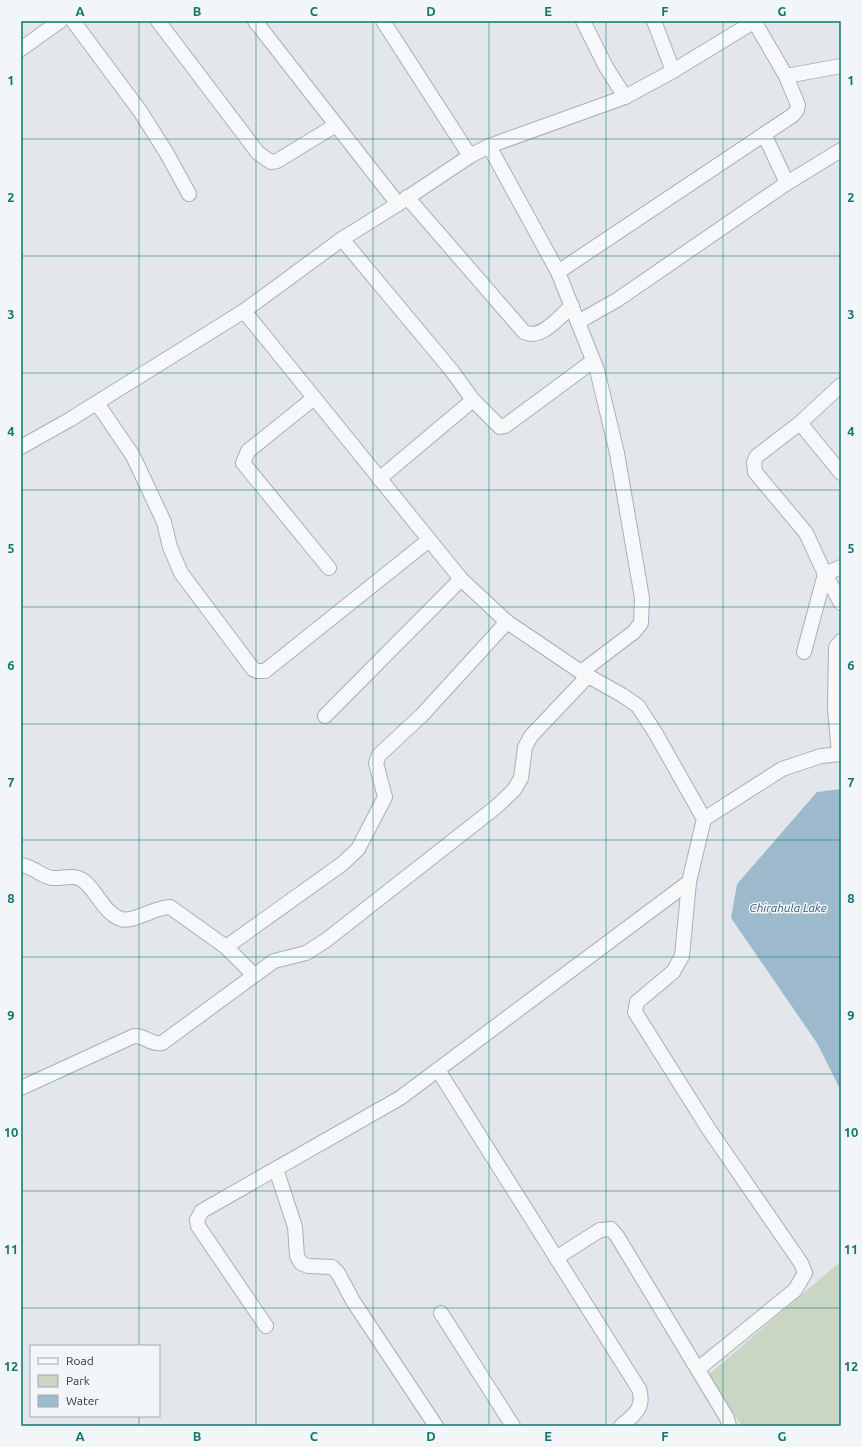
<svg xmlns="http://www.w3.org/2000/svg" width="862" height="1447" font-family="Ubuntu,sans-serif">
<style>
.green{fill:#cad6c4}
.water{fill:#9dbacc}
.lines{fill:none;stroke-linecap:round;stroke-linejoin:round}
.street-casing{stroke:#a8afb7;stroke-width:16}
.street{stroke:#f6f8f9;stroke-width:14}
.grid{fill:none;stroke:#0f766e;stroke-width:1;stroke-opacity:0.55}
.labels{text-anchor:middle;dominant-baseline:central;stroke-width:3;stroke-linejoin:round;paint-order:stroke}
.water-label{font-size:12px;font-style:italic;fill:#325b7a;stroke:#f3f6f9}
.neatline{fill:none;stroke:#0f766e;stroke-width:1.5}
.grid-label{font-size:13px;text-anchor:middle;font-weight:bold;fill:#0f766e}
</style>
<rect width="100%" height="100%" fill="#e3e7ec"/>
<!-- green -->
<polygon class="green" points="841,1261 841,1426 742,1426 707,1376"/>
<!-- water -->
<polygon class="water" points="841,789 841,1091 817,1043 731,918 737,884 817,792"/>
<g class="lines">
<defs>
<g id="street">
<polyline points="73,21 140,111 166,152 189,194"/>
<polyline points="158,21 258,153 271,162 277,161 336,125"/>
<polyline points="255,21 398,204"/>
<polyline points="383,21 470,156"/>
<polyline points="583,21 606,67 625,97"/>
<polyline points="654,21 673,71"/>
<polyline points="754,21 786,76 841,66"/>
<polyline points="21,49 60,21"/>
<polyline points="489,146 558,272 597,370 617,453 642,598 641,623 634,632 581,672"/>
<polyline points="787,183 841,150"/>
<path d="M407 197 524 332C541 341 560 316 572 306"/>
<polyline points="342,239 452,371 473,400 379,479"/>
<polyline points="558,272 793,115 797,110 798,105 786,76"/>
<polyline points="244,311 461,579 507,622 581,672 622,695 638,706 656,734 704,819 689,882 682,956 673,972 637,1002 635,1012 708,1128 801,1263 805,1273 795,1290 698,1369"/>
<polyline points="578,322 617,300 787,183 764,134"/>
<polyline points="841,385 800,423 841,473"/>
<polyline points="314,398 248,451 243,463 329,568"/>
<polyline points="473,400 500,427 505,426 593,361"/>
<polyline points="97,403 133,456 164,522 170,547 181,573 253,669 257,671 265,671 429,540"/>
<polyline points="800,423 757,456 754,462 755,472 806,533 825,574 841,567"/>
<polyline points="21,447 69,420 244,311 342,239 398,204 470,156 489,146 625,97 673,71 755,21"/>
<polyline points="825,574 841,603"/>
<polyline points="804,652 825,574"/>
<polyline points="325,716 461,579"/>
<polyline points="839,754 835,709 836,647 841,641"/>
<polyline points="704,819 782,769 821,756 841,754"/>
<path d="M21 865C32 866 41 876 52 878 64 879 75 873 85 882 97 892 105 914 121 919 133 923 155 907 170 907L226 947 253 974"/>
<polyline points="226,947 342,864 358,849 385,797 376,763 379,755 422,715 507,622"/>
<path d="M438 1070 639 1389C645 1408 634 1415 621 1426"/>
<path d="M21 1088 134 1036C145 1035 150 1045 162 1043L274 961 306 953 325 941 496 807 514 790 521 778 525 747 531 736 588 676"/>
<polyline points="276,1169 295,1227 297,1256 301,1263 308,1266 332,1267 338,1273 353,1301 436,1426"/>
<polyline points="556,1258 600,1230 611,1229 617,1236 727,1418 729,1426"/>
<polyline points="441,1313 513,1426"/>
<polyline points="266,1326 198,1226 197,1220 202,1211 400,1098 689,882"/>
</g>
</defs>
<!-- street casing -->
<use href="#street" class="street-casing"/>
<!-- street -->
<use href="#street" class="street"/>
</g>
<!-- grid -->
<path class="grid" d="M139 21V1346M256 21V1426M373 21V1426M489 21V1426M606 21V1426M723 21V1426M21 139H841M21 256H841M21 373H841M21 490H841M21 607H841M21 724H841M21 840H841M21 957H841M21 1074H841M21 1191H841M21 1308H841M139 1416V1426"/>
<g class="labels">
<!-- water labels -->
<g class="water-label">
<text x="788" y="907">Chirahula Lake</text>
</g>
</g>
<!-- border -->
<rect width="862" height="1447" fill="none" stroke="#f3f6f9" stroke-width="44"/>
<!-- legend -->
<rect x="30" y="1345" width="130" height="72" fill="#f3f6f9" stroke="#a3aab1"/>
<rect x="38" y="1358" width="20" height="6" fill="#f6f8f9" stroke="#a3aab1"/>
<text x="66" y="1365" font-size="12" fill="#2a3745">Road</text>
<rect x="38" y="1375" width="20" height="12" fill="#cad6c4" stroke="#a3aab1"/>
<text x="66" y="1385" font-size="12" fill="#2a3745">Park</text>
<rect x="38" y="1395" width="20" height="12" fill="#9dbacc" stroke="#a3aab1"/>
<text x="66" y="1405" font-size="12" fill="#2a3745">Water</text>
<rect x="22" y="22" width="818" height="1403" class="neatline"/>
<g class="grid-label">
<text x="80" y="16">A</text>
<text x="197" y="16">B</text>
<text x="314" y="16">C</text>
<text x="431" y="16">D</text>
<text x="548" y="16">E</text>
<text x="665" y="16">F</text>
<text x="782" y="16">G</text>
<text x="11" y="85">1</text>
<text x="851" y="85">1</text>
<text x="11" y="202">2</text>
<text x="851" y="202">2</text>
<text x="11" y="319">3</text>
<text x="851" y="319">3</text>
<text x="11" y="436">4</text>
<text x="851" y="436">4</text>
<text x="11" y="553">5</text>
<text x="851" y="553">5</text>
<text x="11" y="670">6</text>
<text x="851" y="670">6</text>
<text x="11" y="787">7</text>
<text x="851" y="787">7</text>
<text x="11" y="903">8</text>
<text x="851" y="903">8</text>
<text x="11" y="1020">9</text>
<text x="851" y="1020">9</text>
<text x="11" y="1137">10</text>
<text x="851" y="1137">10</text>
<text x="11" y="1254">11</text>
<text x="851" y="1254">11</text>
<text x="11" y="1371">12</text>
<text x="851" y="1371">12</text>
<text x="80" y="1441">A</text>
<text x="197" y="1441">B</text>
<text x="314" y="1441">C</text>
<text x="431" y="1441">D</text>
<text x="548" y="1441">E</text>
<text x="665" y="1441">F</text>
<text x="782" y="1441">G</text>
</g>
</svg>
